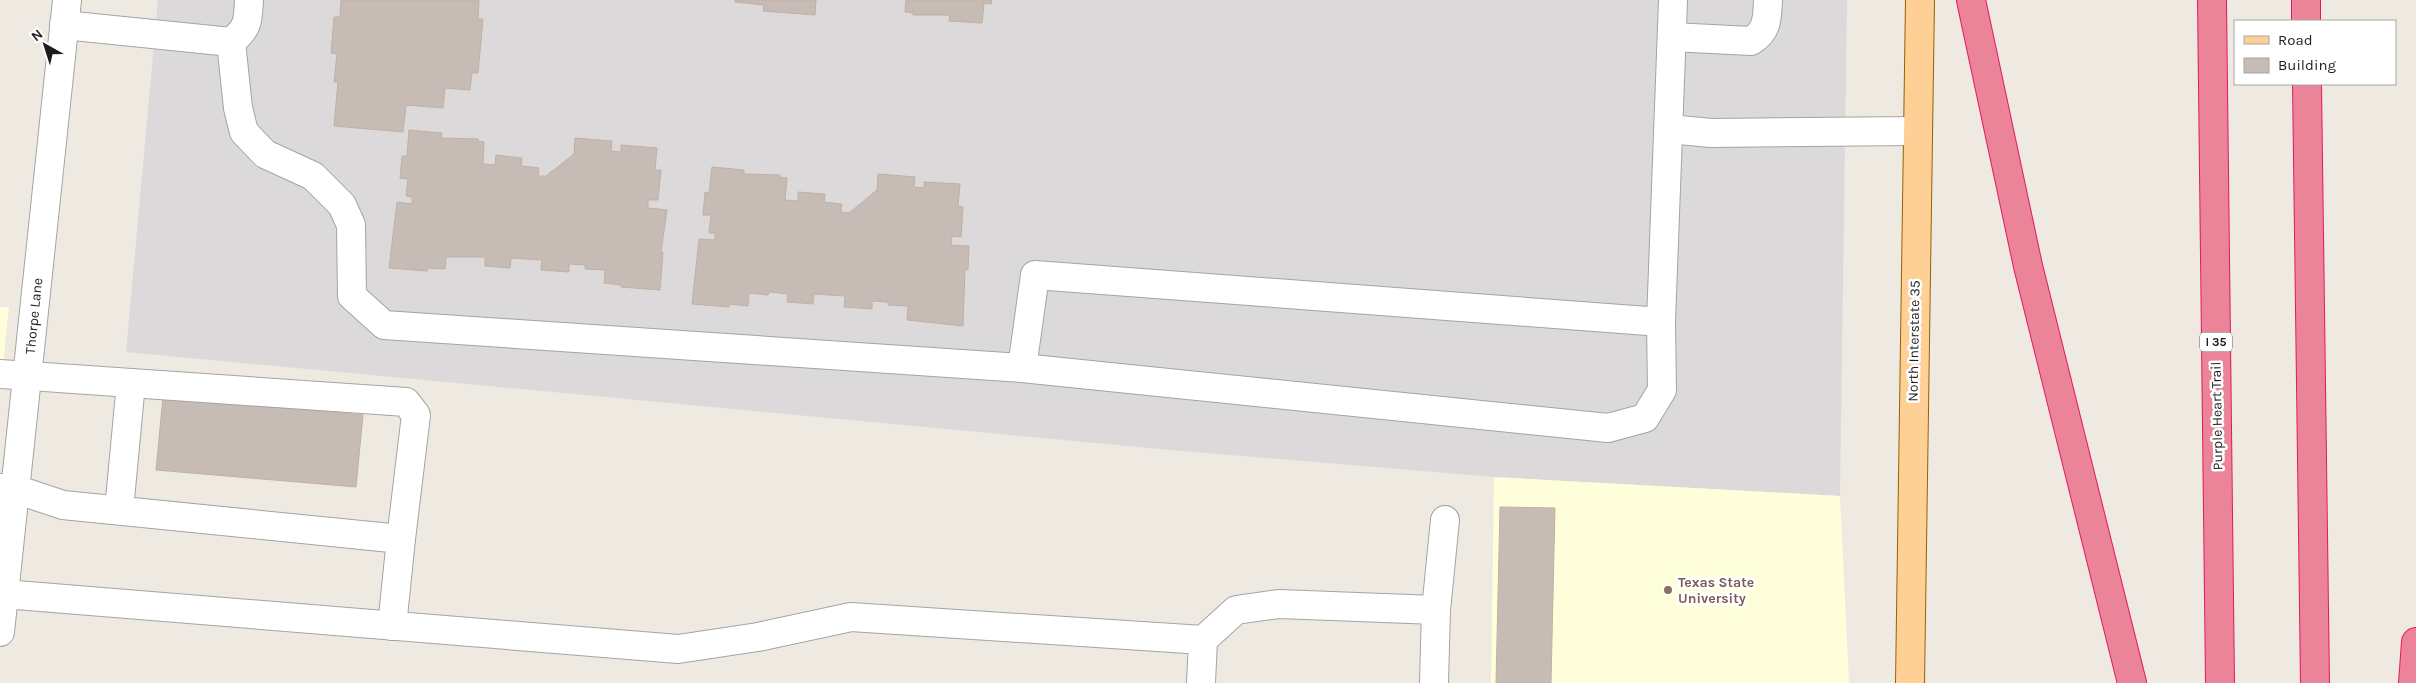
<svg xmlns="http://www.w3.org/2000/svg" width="2416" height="683" font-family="Karla,sans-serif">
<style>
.residential{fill:#dbd9d9}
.education{fill:#fffeda}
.building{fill:#c7bcb5;stroke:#c1b0a3}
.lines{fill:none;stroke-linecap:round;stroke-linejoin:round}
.minor-casing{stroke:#a4a4a4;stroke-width:30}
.major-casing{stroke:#956100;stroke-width:30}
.highway-casing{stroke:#e21962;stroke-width:30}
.minor{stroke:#fff;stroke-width:28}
.major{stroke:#ffd096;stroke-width:28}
.highway{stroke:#eb8499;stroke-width:28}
.education-dot{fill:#8d6e63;stroke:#fff;stroke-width:2}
.labels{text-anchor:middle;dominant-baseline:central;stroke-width:5;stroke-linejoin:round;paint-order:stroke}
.shield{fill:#fff;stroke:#616161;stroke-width:1}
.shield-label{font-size:12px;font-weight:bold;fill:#1d1d1d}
.street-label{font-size:14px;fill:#1d1d1d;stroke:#fff}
.education-label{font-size:14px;font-weight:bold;fill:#785e54;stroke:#fff;text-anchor:start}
</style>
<rect width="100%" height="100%" fill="#efeae1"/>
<!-- residential -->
<polygon class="residential" points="158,0 1847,0 1840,496 1494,477 1170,450 126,352"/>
<!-- education -->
<g class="education">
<polygon points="0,307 9,307 0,393"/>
<polygon points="1494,477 1840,496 1849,683 1491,683"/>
</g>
<!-- building -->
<g class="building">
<polygon points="341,0 479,0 478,19 483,19 478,73 472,73 470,90 445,88 443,108 406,105 403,132 334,126 338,82 334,82 337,54 331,53 334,17 340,17"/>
<polygon points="735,0 816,0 815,15 763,11 764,5 735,2"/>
<polygon points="906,0 992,0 991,4 984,3 982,23 949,21 950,15 913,15 913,13 905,12"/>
<polygon points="409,130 442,133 441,138 478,139 478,141 484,142 483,164 495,165 496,155 522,158 521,166 539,168 538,176 546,176 574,154 575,138 612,141 611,151 621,152 621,145 657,148 655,170 661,170 658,200 648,200 648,208 667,210 661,252 663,252 660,290 621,287 621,285 604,283 605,270 585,269 585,265 569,264 569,272 541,270 542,260 511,258 510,268 485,266 485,257 446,257 445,269 427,268 427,271 389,268 397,202 412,204 412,197 406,196 408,179 400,178 402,156 407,156"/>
<polygon points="712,167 744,170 744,174 780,175 780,177 787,178 785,200 798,201 798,192 825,194 824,202 842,204 841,212 849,213 877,190 878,174 915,177 914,187 924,188 924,182 960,184 958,206 963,207 961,237 952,236 951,245 969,246 968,270 965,269 963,326 907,320 908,306 888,305 888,302 872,301 872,309 844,307 845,296 814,294 813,304 787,302 788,294 769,292 768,295 749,293 748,306 730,304 729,307 692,304 699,239 715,240 715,233 709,233 711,215 703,215 705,192 709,193"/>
<polygon points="163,397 363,415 356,487 156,470"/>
<polygon points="1500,507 1555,508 1551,683 1496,683"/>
</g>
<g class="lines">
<defs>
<g id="minor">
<path d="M64 25 231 42C248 28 248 22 249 0"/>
<path d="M1672 37 1751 41C1768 31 1767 18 1768 0"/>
<polyline points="231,42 238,108 244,132 265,154 313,176 342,205 351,225 352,296 384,325 1022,368 1608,428 1645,418 1662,390 1661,322 1673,0"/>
<polyline points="1669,129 1711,133 1917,131"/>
<polyline points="1022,368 1035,275 1661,322"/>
<polyline points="0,374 406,402 416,415 401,539 63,505 15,489 0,488"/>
<polyline points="119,510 131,383"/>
<polyline points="4,594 678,649 758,637 851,617 1203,640 1201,683"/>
<polyline points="392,626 401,539"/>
<polyline points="0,632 67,0"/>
<polyline points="1203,640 1236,610 1279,604 1436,610"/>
<polyline points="1434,683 1436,610 1445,520"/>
</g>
<polyline id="major" points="1910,683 1920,0"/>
<g id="highway">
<polyline points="1971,0 2028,266 2132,683"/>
<polyline points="2212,0 2220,683"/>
<polyline points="2306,0 2306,21"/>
<polyline points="2307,84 2315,683"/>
<polyline points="2413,683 2416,642"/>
</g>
</defs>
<!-- minor casing -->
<use href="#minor" class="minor-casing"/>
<!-- major casing -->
<use href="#major" class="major-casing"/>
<!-- highway casing -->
<use href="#highway" class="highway-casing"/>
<!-- minor -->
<use href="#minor" class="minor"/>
<!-- major -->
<use href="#major" class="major"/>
<!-- highway -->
<use href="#highway" class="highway"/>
</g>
<!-- markers -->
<circle class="education-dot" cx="1668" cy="590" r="5"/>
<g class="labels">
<!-- shield labels -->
<rect class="shield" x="2200" y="332.5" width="32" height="19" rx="4"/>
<g class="shield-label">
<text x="2216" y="342">I 35</text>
</g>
<!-- street labels -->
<g class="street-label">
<text transform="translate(34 316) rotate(-84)">Thorpe Lane</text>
<text transform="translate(1914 341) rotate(-89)">North Interstate 35</text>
<text transform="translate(2217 416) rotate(-91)">Purple Heart Trail</text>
</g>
<!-- education labels -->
<g class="education-label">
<text x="1678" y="582">Texas State<tspan x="1678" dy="16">University</tspan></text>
</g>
</g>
<!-- legend -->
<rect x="2234" y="20" width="162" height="65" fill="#ffffff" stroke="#a5a5a5"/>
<rect x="2244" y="36" width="25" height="8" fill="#ffd096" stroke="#a5a5a5"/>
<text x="2278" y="45" font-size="15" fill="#1d1d1d">Road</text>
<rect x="2244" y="58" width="25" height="15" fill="#c7bcb5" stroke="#a5a5a5"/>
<text x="2278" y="70" font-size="15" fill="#1d1d1d">Building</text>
<!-- north arrow -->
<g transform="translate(45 45) rotate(321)" stroke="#ffffff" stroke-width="4" paint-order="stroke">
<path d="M0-4L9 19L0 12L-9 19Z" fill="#1d1d1d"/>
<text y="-8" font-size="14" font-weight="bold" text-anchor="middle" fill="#1d1d1d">N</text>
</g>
</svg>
